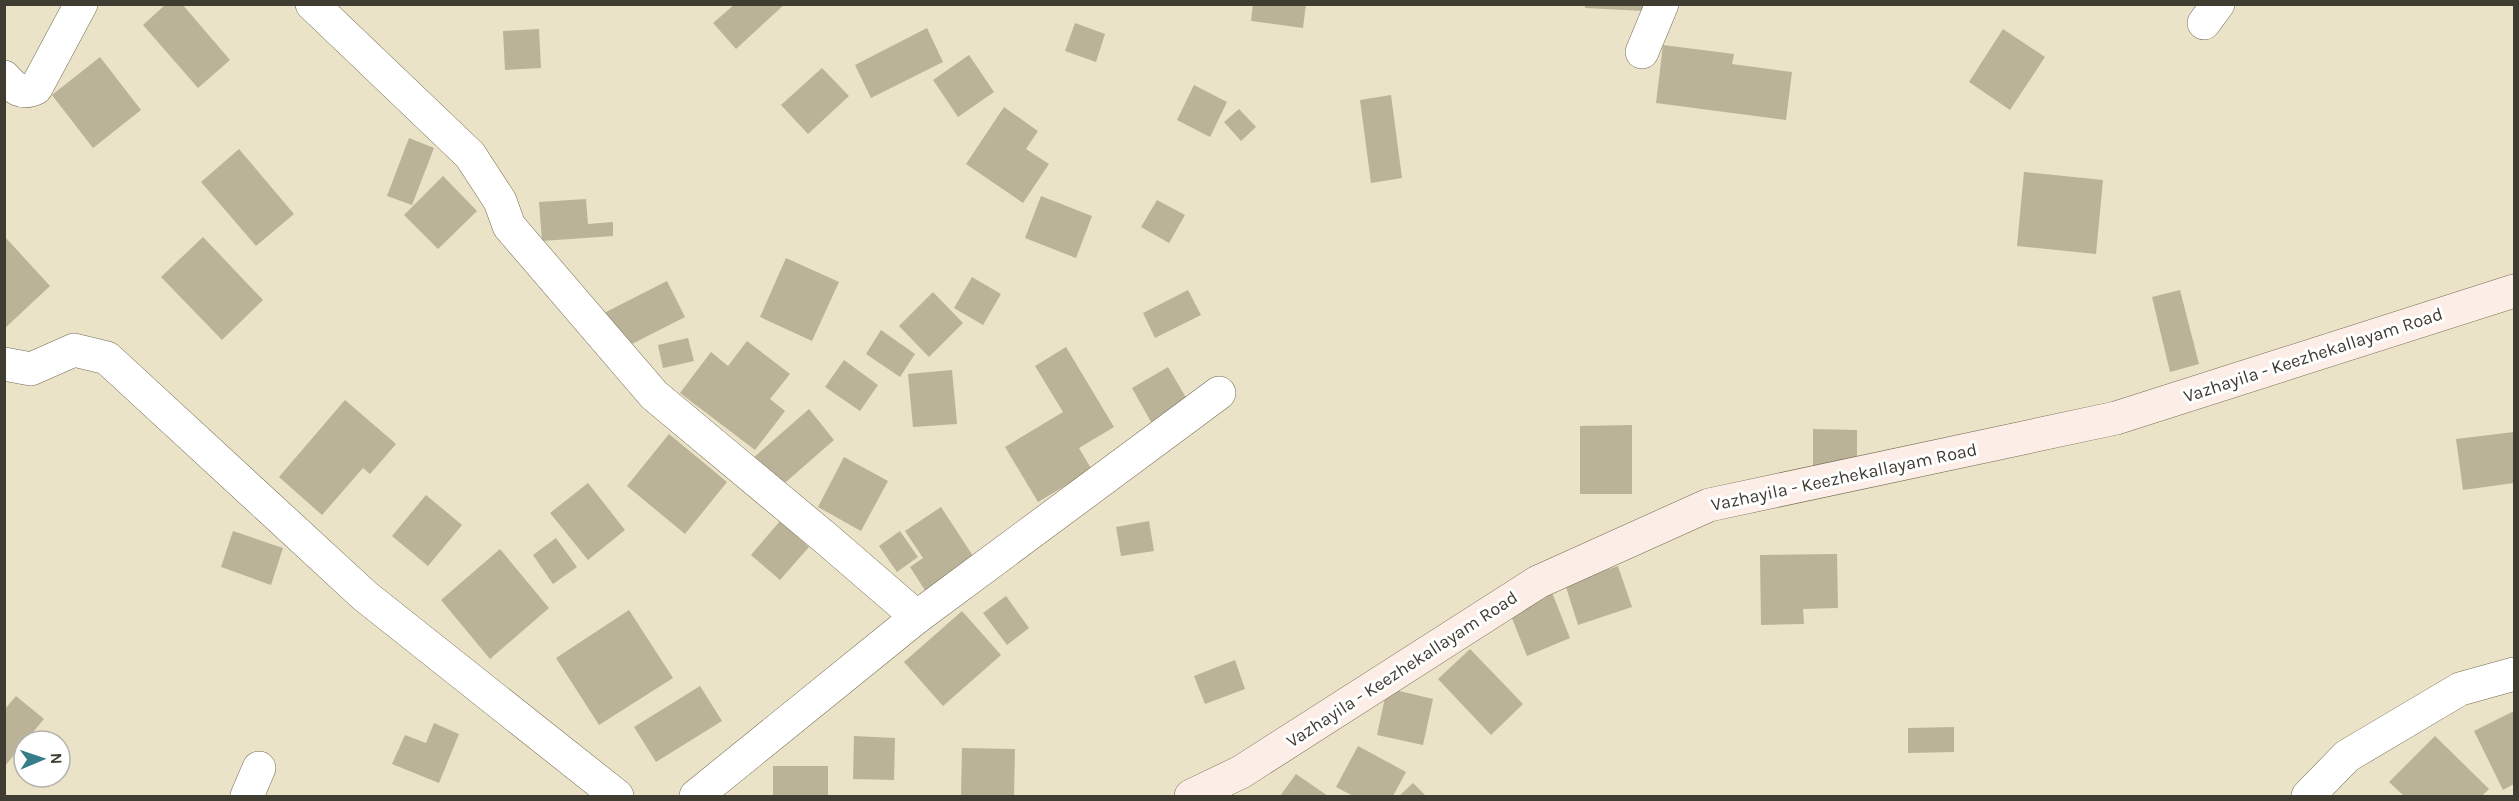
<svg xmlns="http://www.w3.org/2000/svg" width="2519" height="801" font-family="Karla,sans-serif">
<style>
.building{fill:#bbb398}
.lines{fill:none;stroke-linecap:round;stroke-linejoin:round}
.street-casing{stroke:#736c53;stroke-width:34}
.secondary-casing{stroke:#736c53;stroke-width:34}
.street{stroke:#fff;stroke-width:33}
.secondary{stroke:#fceee6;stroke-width:33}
.labels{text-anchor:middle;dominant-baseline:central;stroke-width:6;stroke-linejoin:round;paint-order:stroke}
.street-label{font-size:18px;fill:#3f3c31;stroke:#fff}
</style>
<rect width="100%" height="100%" fill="#ebe3c7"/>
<!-- building -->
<g class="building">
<polygon points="166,4 182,4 230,60 198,88 143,25"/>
<polygon points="735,4 785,4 736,49 713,23"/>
<polygon points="1253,4 1306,4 1303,28 1251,21"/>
<polygon points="1585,4 1645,4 1644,11 1585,8"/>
<polygon points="1075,23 1105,34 1096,62 1065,51"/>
<polygon points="927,28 943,62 871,98 855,65"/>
<polygon points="539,29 541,68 505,70 503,31"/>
<polygon points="2003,29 2045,57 2010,110 1969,82"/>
<polygon points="1663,45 1734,54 1732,64 1792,72 1786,120 1656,103"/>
<polygon points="969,55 994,92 958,117 933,80"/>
<polygon points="100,57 141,110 93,148 52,95"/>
<polygon points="822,68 849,96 808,134 781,105"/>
<polygon points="1194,85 1227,102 1210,137 1177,120"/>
<polygon points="1391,95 1402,178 1371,183 1360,100"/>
<polygon points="1004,107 1038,131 1026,149 1049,164 1023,203 966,164"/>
<polygon points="1239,109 1256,127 1241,141 1224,122"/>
<polygon points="409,138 434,148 412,205 387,196"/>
<polygon points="239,149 294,214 256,246 201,182"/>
<polygon points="2024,172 2103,180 2096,254 2017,246"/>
<polygon points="443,176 477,211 438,249 404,215"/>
<polygon points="1041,196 1092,216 1076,258 1025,238"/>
<polygon points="586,199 588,224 613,222 613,236 542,241 539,202"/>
<polygon points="1157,200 1185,215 1169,243 1141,227"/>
<polygon points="203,237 263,300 222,340 161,277"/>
<polygon points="6,238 50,286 4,329 4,240"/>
<polygon points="786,258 839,282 812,341 760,317"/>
<polygon points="972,277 1001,294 983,325 954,308"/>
<polygon points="667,281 685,317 622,349 604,313"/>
<polygon points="1188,290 1201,315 1155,338 1143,313"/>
<polygon points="2180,290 2199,364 2170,372 2152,297"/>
<polygon points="933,292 963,323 929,357 899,326"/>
<polygon points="881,330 915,354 900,377 866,354"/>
<polygon points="688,338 694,361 663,368 658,345"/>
<polygon points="747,341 790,374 770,399 785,411 755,450 680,393 711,352 728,366"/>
<polygon points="1066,347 1114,427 1079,448 1092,470 1038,502 1005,447 1063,412 1035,366"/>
<polygon points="844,360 878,385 860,411 825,387"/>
<polygon points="1168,367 1188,401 1151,422 1132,388"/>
<polygon points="952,370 957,424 913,427 908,374"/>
<polygon points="345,400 396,444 370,474 363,468 322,515 279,477"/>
<polygon points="809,409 834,440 779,488 753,458"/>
<polygon points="1632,425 1632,494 1580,494 1580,426"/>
<polygon points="1813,429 1857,430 1857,469 1813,469"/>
<polygon points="2514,432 2514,483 2463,490 2456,439"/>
<polygon points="669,434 727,482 685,534 627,486"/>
<polygon points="844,457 888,481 861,531 818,507"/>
<polygon points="588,483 625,530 588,560 550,513"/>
<polygon points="426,495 462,525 428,566 392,536"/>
<polygon points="941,507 975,559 926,592 910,567 923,558 905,531"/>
<polygon points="780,521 809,547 780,580 751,555"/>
<polygon points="1149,521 1154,551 1121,556 1116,527"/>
<polygon points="233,531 283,548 271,585 221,567"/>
<polygon points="900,531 918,557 897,572 879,546"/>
<polygon points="556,538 577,567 553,584 533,555"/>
<polygon points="500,549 549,608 490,659 441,600"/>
<polygon points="1837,554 1838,608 1803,609 1804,624 1761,625 1760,555"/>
<polygon points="1618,566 1632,607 1578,625 1565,584"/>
<polygon points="1551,590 1570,638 1527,656 1508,608"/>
<polygon points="1006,596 1029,628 1007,645 983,613"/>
<polygon points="629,610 673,678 599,725 556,658"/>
<polygon points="962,611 1001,655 943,706 904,662"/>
<polygon points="1470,649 1523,704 1491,735 1438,679"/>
<polygon points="1235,660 1245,689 1205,704 1194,676"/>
<polygon points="700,686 722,721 656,762 634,727"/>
<polygon points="1387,688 1433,699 1423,745 1377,735"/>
<polygon points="16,696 44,719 4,767 4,710"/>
<polygon points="2514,711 2514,784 2503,790 2474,731"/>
<polygon points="434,723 459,734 439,783 392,764 405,735 426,743"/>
<polygon points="1954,727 1954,752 1908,753 1908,728"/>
<polygon points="854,736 895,738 894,780 853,779"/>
<polygon points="2435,736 2489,789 2482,796 2404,796 2389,782"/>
<polygon points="1358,746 1406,772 1393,796 1353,796 1336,787"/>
<polygon points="962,748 1015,749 1014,796 961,796"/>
<rect x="773" y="766" width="55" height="30"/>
<polygon points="1296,774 1328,796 1280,796"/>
<polygon points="1413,783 1426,796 1399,796"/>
</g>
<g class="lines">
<defs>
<g id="street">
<polyline points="312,4 470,155 500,201 509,226 654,395 829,541 917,617"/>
<polyline points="2204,23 2218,4"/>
<polyline points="1642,52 1662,4"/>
<path d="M4 77C14 88 21 95 36 88L81 4"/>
<polyline points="4,364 31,369 74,350 107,358 365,596 617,796"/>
<polyline points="247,796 259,768"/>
<polyline points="696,796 917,617 1219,393"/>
<polyline points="2308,796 2347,756 2460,689 2514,674"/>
</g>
<polyline id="secondary" points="1191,796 1241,772 1538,582 1709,505 2116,418 2514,291"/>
</defs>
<!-- street casing -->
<use href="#street" class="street-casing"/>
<!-- secondary casing -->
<use href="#secondary" class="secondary-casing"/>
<!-- street -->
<use href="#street" class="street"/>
<!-- secondary -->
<use href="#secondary" class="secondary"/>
</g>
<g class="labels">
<!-- street labels -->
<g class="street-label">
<text transform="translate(2313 355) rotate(-18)">Vazhayila - Keezhekallayam Road</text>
<text transform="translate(1844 477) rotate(-12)">Vazhayila - Keezhekallayam Road</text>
<text transform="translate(1402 669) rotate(-33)">Vazhayila - Keezhekallayam Road</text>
</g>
</g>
<!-- border -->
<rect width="2519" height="801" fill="none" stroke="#3f3c31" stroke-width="12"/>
<!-- north arrow -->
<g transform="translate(42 759) rotate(88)"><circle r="28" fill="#ffffff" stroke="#b2b1ad" stroke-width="1.5"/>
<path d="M0-4.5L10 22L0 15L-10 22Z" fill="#377d89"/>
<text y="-9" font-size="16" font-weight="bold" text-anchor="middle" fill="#3f3c31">N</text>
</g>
</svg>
